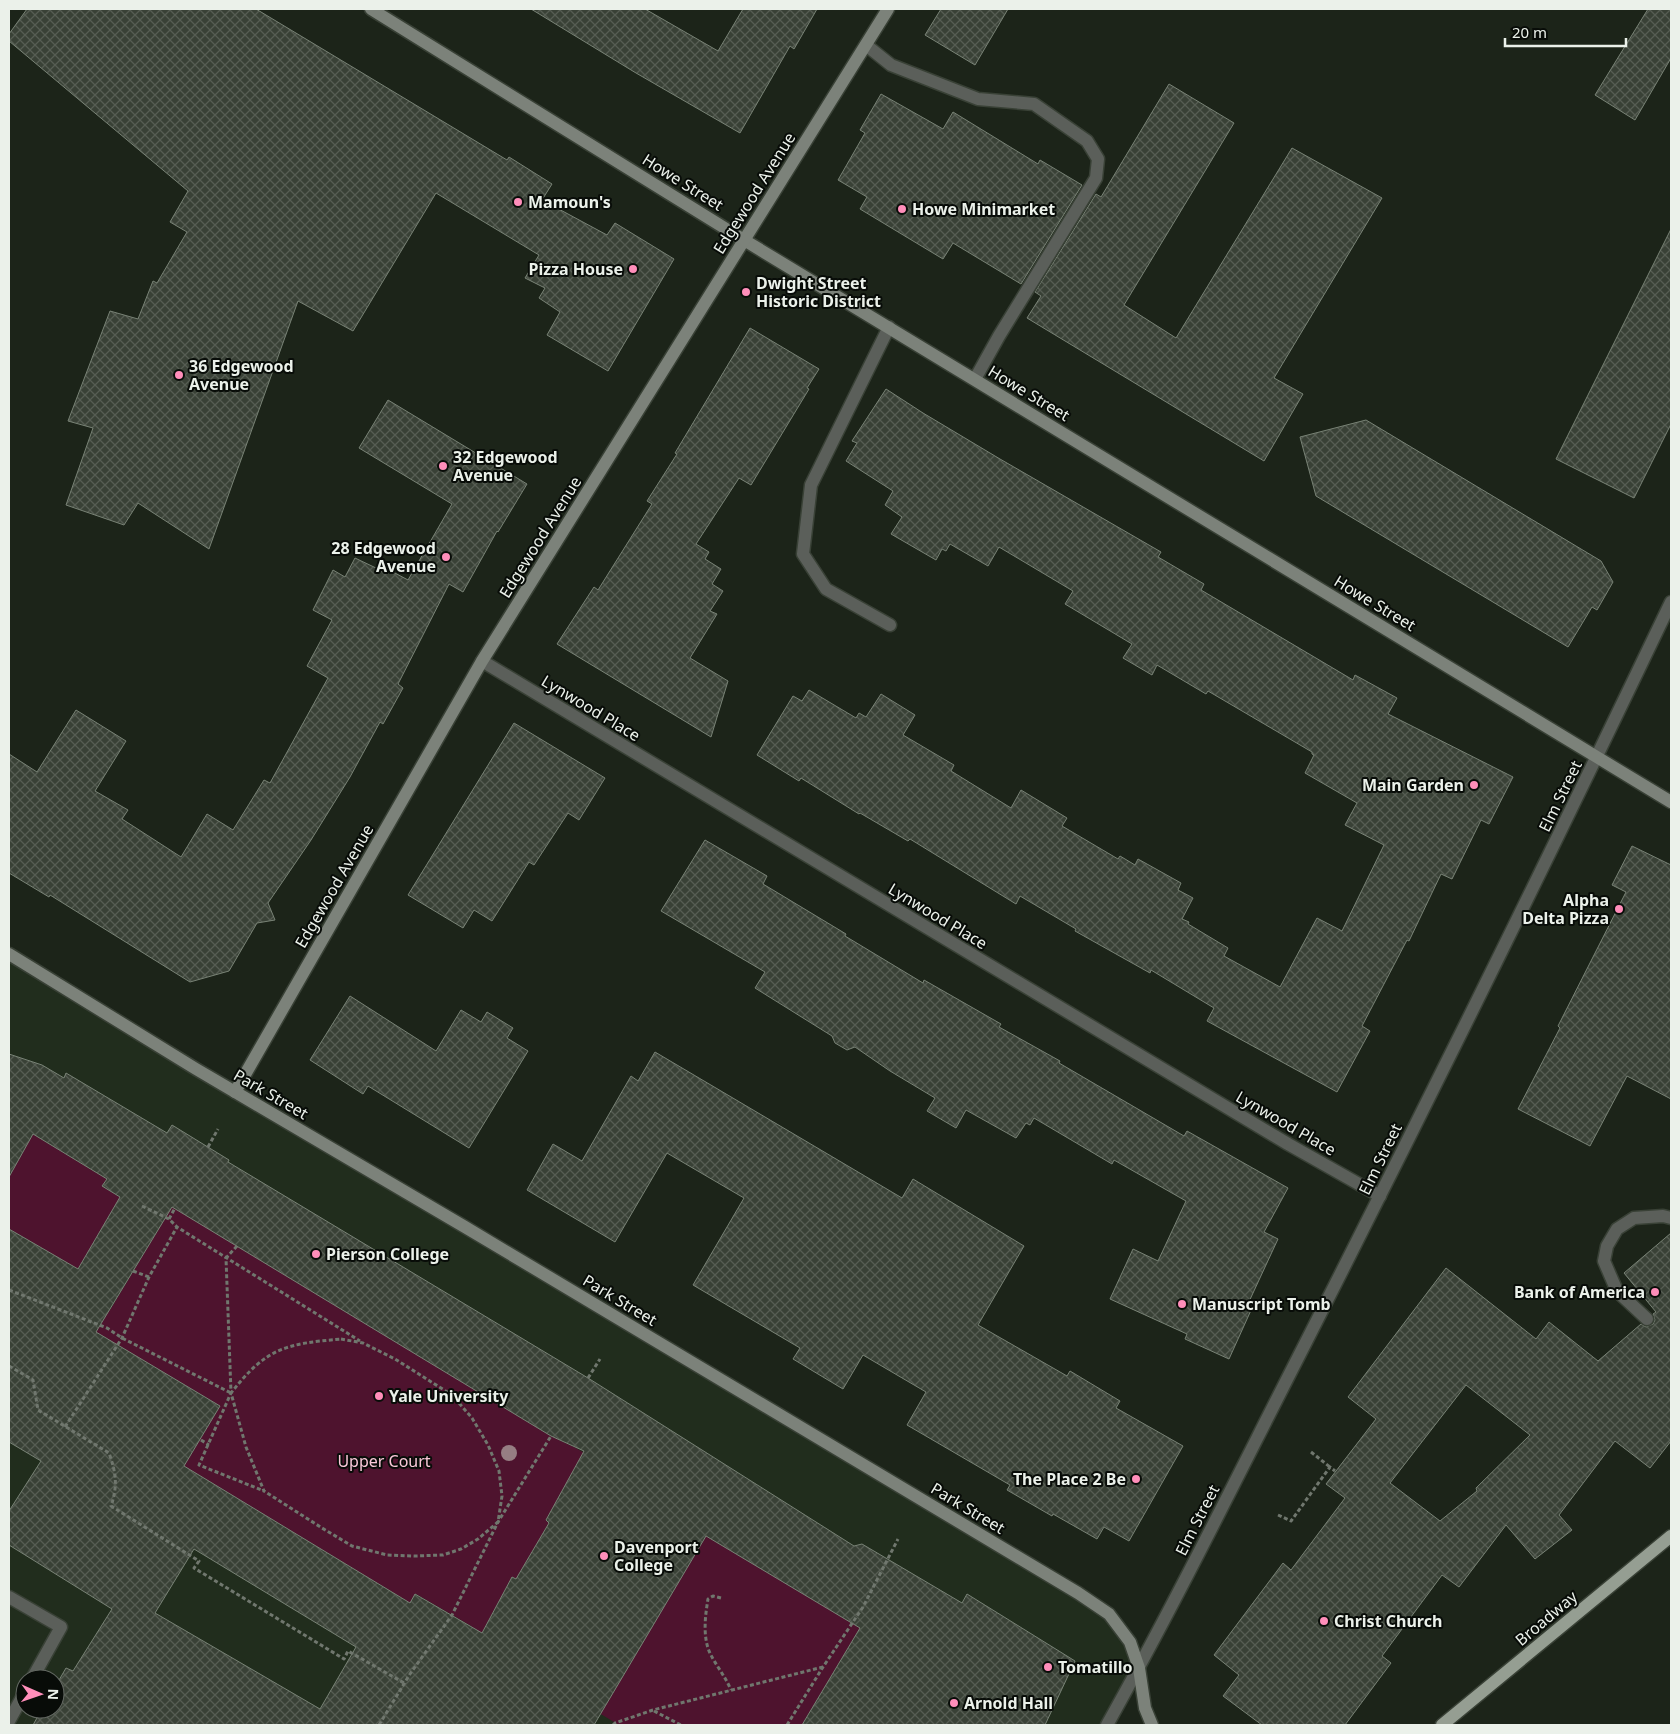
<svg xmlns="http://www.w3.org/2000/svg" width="1680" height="1734" font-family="'Noto Sans',sans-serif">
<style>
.built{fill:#212d1d;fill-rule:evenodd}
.green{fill:#4e132e}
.building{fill:url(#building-cross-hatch);stroke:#788275;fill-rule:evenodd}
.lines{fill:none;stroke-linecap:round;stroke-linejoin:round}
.service-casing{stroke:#394136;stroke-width:15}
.minor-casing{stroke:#394136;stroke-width:15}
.tertiary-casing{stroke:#394136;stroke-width:15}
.secondary-casing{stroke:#394136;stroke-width:15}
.primary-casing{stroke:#394136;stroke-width:15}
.path{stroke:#70776e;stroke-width:3;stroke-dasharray:4 2.5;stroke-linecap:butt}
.service{stroke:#5b5f5a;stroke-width:12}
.minor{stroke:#5b5f5a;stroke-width:12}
.tertiary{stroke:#5b5f5a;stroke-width:12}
.secondary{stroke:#7c827a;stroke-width:12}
.primary{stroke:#959e92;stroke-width:12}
.tree{fill:#967e83}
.poi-dot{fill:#ff8eba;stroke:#080c08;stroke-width:2}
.labels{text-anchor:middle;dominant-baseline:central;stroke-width:4;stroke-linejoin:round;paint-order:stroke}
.street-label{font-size:16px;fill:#ebf1ea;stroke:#080c08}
.poi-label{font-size:16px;font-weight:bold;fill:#ebf1ea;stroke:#080c08;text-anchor:start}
.park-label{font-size:16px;fill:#fac8d9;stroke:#080c08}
</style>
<defs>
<pattern id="building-cross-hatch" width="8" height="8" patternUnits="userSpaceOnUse" patternTransform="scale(1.25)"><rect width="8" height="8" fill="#394136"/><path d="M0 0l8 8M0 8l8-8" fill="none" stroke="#565d53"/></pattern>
</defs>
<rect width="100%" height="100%" fill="#1c2419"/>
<!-- built -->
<path class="built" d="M9 956 1109 1614 1139 1668 1107 1725H9ZM25 1679H55V1709H25Z"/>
<!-- green -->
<g class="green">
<polygon points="9,1129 29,1141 33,1134 107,1179 102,1186 131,1204 74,1273 72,1266 9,1229"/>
<polygon points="149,1192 551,1436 574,1447 593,1458 568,1481 546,1520 549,1523 516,1579 512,1577 478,1640 471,1626 416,1594 410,1603 184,1466 220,1406 104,1337 9,1297 9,1261 36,1277 64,1285 110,1310 158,1230"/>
<polygon points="699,1523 870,1611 802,1725 619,1725 594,1710"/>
</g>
<!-- building -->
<g class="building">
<polygon points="27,9 256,9 507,160 509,157 552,184 542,200 607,235 615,223 674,259 608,371 547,335 560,312 539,298 545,288 525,278 539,255 436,193 353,331 298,301 209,549 138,503 124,525 66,505 93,428 68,421 110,311 138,319 153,281 157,283 187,232 170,222 188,191 9,41 9,34"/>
<polygon points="531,9 645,9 718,51 743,9 817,9 794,49 790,46 740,133 636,73"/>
<polygon points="941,9 1008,9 975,65 925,35"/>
<polygon points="1648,9 1671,9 1671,58 1635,120 1595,95"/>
<polygon points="1169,84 1234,123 1124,305 1176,338 1292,148 1382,198 1274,378 1303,394 1264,461 1027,318 1041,296 1035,292 1096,194 1101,197"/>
<polygon points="881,94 943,129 953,112 1038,164 1040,160 1082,185 1021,284 953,243 943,259 860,209 867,197 838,180 865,133 860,130"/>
<polygon points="1671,229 1671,424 1634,498 1556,459"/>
<polygon points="750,328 819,369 807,388 809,389 751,485 739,478 696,544 709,552 705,559 721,569 712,584 723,591 710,611 717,614 690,658 728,681 711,737 557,644 594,587 598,590 652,504 647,501 677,454 675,453"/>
<polygon points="886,389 923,413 1000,459 1161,552 1158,557 1204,584 1201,590 1353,680 1355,675 1397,698 1388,714 1513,777 1489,824 1481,820 1452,879 1441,874 1409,941 1407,940 1362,1026 1370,1031 1337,1092 1207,1021 1214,1008 1151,970 1150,973 1075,931 1076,929 1020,896 1016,904 910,839 908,841 860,813 859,814 801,778 799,781 757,755 793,696 802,701 809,690 856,718 859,713 866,717 881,694 915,715 903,735 954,765 951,771 1011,808 1021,790 1067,818 1062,826 1118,859 1120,856 1135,865 1138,859 1181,883 1178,890 1193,898 1182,919 1189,922 1188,924 1228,948 1224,956 1280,987 1317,918 1342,931 1384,845 1345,825 1357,803 1305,773 1314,755 1312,754 1312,752 1208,691 1206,694 1157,665 1152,675 1123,658 1132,644 1065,604 1073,591 999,547 988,566 950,544 946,551 942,549 936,560 891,534 902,517 885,505 893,491 846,461 857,443 852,441"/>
<polygon points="388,400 527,484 498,532 497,531 463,592 449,584 398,684 403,688 383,724 380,722 350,777 311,840 268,903 275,920 257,923 229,971 190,982 50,895 49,897 9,873 9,754 37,772 76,710 126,741 95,791 128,810 122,819 181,857 207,814 233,830 264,780 270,783 328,678 307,666 332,620 313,610 333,570 345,577 355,558 376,568 378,564 408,580 452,504 359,448"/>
<polygon points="1366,420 1601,561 1613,582 1597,610 1592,607 1568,647 1316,496 1300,437"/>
<polygon points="514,723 605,778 579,820 568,813 534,865 529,862 492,921 474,910 463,928 408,895"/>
<polygon points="705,840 767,876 763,884 846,934 845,936 923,983 924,980 1001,1024 999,1027 1060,1061 1059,1063 1184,1136 1187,1131 1288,1188 1264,1232 1278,1239 1247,1306 1252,1308 1229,1359 1185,1339 1187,1334 1110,1299 1133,1249 1158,1261 1186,1201 1114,1160 1112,1164 1034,1118 1030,1125 1026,1123 1016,1138 966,1110 956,1128 927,1111 935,1098 890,1071 855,1047 847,1050 835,1043 832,1036 755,988 765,972 661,911"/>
<polygon points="1632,846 1671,865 1671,1099 1627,1076 1590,1146 1518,1109 1560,1028 1558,1026 1626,892 1612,885"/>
<polygon points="350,996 436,1051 461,1010 481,1022 487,1012 513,1028 507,1038 528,1051 469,1148 368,1086 363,1094 310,1060"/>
<polygon points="655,1052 902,1198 913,1179 1024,1246 978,1325 1067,1376 1070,1371 1120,1401 1116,1408 1183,1446 1129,1541 1104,1527 1097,1539 1053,1514 1052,1516 1007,1490 1010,1485 907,1425 926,1392 863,1355 843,1389 793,1359 800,1348 693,1285 744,1198 667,1153 615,1242 527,1190 553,1144 582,1161 631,1076 638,1081"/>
<path d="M9 1054 42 1065 64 1078 66 1073 167 1133 172 1125 229 1160 228 1162 588 1378 854 1546 862 1544 962 1603 967 1594 1075 1661 1045 1725H802L860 1628 706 1536 594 1725H33L42 1709H55V1687L66 1668 73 1671 112 1609 9 1545V1511L41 1461 9 1442V1229L78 1269 120 1197 102 1186 107 1179 33 1134 9 1177ZM172 1207 551 1436 584 1451 546 1520 549 1523 516 1579 512 1577 482 1633 415 1594 410 1603 184 1466 220 1406 96 1332ZM194 1549 356 1647 320 1709 155 1613Z"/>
<path d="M1671 1233V1441L1650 1468 1615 1441 1559 1515 1572 1530 1535 1559 1506 1525 1459 1587 1442 1575 1382 1656 1391 1663 1345 1725H1262L1223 1696 1239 1675 1214 1655 1283 1563 1291 1570 1345 1498 1326 1484 1376 1419 1348 1397 1446 1268 1536 1339 1549 1322 1598 1361 1641 1324 1646 1327 1653 1324 1655 1320 1653 1314 1656 1312 1624 1273ZM1466 1385 1530 1435 1476 1488 1477 1491 1440 1521 1390 1483Z"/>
</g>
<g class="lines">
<defs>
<g id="service">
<polyline points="866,45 891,65 978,99 1034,104 1087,141 1098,159 1096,178 999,336 975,379"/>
<polyline points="889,327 811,485 803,554 826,589 890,625"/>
<polyline points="1647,1319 1617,1291 1604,1261 1607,1246 1617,1229 1634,1218 1663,1216 1671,1218"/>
<polyline points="9,1597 61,1627 32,1679"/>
<polyline points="9,1721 25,1692"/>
</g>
<polyline id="minor" points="482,661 1288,1144 1380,1196"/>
<path id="tertiary" d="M1107 1725C1177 1600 1240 1471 1305 1344 1430 1098 1552 851 1671 602"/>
<g id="secondary">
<polyline points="371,9 744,240 1671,802"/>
<polyline points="9,954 196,1069 465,1227 1078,1593 1109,1614 1130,1642 1139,1668 1145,1708 1152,1725"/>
<polyline points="235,1092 482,661 888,9"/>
</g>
<polyline id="primary" points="1442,1725 1671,1536"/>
</defs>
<!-- service casing -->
<use href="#service" class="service-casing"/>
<!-- minor casing -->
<use href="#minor" class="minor-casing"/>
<!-- tertiary casing -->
<use href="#tertiary" class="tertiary-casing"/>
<!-- secondary casing -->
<use href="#secondary" class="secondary-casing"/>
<!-- primary casing -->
<use href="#primary" class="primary-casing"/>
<!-- path -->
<g class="path">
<polyline points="208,1147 218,1129"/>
<polyline points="142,1206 169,1219 177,1227 360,1341"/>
<polyline points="169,1219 175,1208"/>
<polyline points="237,1246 226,1258 231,1393 199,1465 264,1491"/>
<polyline points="133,1271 149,1277"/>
<polyline points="9,1290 107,1328 122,1338 231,1393"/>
<path d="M341 1339 363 1343 395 1359 452 1395 472 1418 488 1445 499 1471 502 1496 498 1522 478 1539 461 1549 443 1555 414 1556 387 1555 352 1546 322 1528 264 1491 246 1447 231 1393C267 1347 286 1344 341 1339Z"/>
<path d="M9 1366 33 1380 38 1410 109 1453C116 1473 118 1485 111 1506L199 1561 194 1568 344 1659 348 1651 404 1683"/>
<polyline points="588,1378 600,1359"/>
<polyline points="65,1427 122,1338 149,1277 177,1227"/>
<polyline points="201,1440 209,1445"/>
<polyline points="1311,1452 1330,1467"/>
<polyline points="1278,1515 1291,1521 1330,1467 1335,1471"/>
<path d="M721 1598 713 1596 708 1599C705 1617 702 1640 712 1657 718 1668 726 1678 731 1690"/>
<polyline points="654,1711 681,1725"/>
<polyline points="379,1725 410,1674 452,1615 498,1522 551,1436"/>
<polyline points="613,1725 615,1723 653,1710 823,1667"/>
<polyline points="787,1725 823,1667 863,1607 898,1539"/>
</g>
<!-- service -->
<use href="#service" class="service"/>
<!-- minor -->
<use href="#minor" class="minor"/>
<!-- tertiary -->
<use href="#tertiary" class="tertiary"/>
<!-- secondary -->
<use href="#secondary" class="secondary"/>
<!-- primary -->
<use href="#primary" class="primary"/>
</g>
<!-- trees -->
<circle class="tree" cx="509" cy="1453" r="8"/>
<!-- markers -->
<g class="poi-dot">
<circle cx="518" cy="202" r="5"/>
<circle cx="902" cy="209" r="5"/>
<circle cx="633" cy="269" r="5"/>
<circle cx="746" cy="292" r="5"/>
<circle cx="179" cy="375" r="5"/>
<circle cx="443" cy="466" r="5"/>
<circle cx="446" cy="557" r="5"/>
<circle cx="1474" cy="785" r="5"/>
<circle cx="1619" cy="909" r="5"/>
<circle cx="316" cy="1254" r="5"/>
<circle cx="1655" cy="1292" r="5"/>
<circle cx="1182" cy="1304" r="5"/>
<circle cx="379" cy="1396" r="5"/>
<circle cx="1136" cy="1479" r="5"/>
<circle cx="604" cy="1556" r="5"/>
<circle cx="1324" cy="1621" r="5"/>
<circle cx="1048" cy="1667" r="5"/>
<circle cx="954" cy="1703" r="5"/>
</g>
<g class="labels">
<!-- street labels -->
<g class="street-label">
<text transform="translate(683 182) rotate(32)">Howe Street</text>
<text transform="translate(754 193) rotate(-58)">Edgewood Avenue</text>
<text transform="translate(1029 393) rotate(31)">Howe Street</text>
<text transform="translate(540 537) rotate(-58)">Edgewood Avenue</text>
<text transform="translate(1375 603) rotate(31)">Howe Street</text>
<text transform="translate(591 708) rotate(31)">Lynwood Place</text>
<text transform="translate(1560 796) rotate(-64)">Elm Street</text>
<text transform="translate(334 886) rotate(-60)">Edgewood Avenue</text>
<text transform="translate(938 916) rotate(31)">Lynwood Place</text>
<text transform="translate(271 1094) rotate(30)">Park Street</text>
<text transform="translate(1286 1123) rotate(30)">Lynwood Place</text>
<text transform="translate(1380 1159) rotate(-64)">Elm Street</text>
<text transform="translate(620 1300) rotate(31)">Park Street</text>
<text transform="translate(968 1508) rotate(31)">Park Street</text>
<text transform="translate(1197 1520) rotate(-63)">Elm Street</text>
<text transform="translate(1546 1618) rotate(-40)">Broadway</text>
</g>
<!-- poi labels -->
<g class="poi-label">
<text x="528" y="202">Mamoun's</text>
<text x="912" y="209">Howe Minimarket</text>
<text x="623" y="269" text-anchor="end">Pizza House</text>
<text x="756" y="283">Dwight Street<tspan x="756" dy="18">Historic District</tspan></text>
<text x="189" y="366">36 Edgewood<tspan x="189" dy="18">Avenue</tspan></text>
<text x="453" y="457">32 Edgewood<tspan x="453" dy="18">Avenue</tspan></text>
<text x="436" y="548" text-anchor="end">28 Edgewood<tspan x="436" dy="18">Avenue</tspan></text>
<text x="1464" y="785" text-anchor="end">Main Garden</text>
<text x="1609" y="900" text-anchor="end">Alpha<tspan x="1609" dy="18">Delta Pizza</tspan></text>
<text x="326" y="1254">Pierson College</text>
<text x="1645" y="1292" text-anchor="end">Bank of America</text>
<text x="1192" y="1304">Manuscript Tomb</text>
<text x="389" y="1396">Yale University</text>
<text x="1126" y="1479" text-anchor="end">The Place 2 Be</text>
<text x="614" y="1547">Davenport<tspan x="614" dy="18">College</tspan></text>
<text x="1334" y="1621">Christ Church</text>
<text x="1058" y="1667">Tomatillo</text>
<text x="964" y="1703">Arnold Hall</text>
</g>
<!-- park labels -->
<g class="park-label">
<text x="384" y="1461">Upper Court</text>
</g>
</g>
<!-- border -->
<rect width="1680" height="1734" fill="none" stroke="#ebf1ea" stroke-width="20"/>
<!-- north arrow -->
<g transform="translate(40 1694) rotate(92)"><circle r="24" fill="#080c08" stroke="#636862"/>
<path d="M0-4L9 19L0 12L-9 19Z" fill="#ff8eba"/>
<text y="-8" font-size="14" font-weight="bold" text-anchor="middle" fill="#ebf1ea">N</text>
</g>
<!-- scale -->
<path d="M1505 38v8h121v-8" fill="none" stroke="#ebf1ea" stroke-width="2.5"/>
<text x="1512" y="38" font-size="15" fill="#ebf1ea" stroke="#080c08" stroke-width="4" paint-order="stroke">20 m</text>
</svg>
